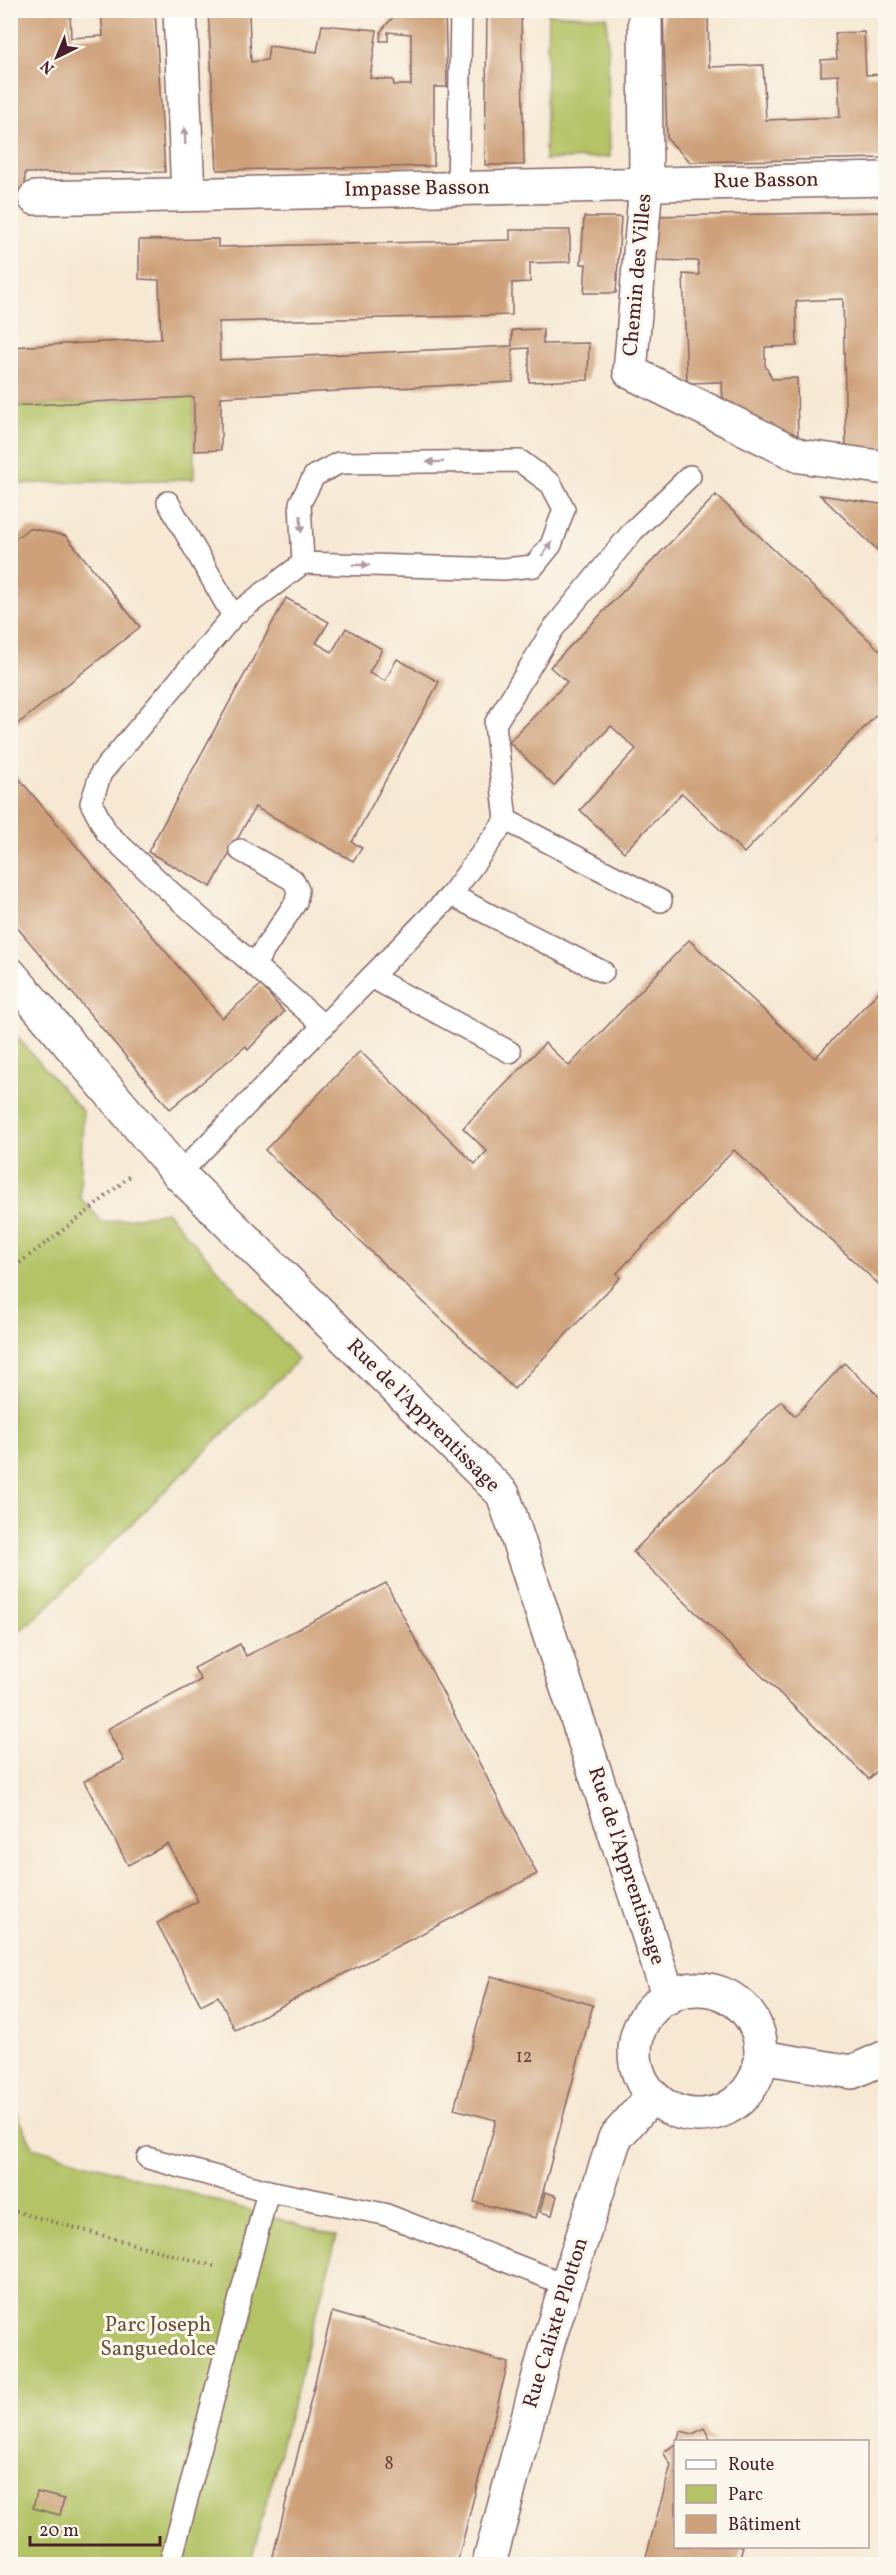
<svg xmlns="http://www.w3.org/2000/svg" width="896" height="2575" font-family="Vollkorn,serif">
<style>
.green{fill:#b3c366;stroke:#7e7148;stroke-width:1.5}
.building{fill:#cea17a}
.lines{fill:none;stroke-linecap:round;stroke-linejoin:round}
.lane-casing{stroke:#866566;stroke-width:24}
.street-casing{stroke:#866566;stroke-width:36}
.secondary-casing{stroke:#866566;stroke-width:36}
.path{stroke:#866566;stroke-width:4;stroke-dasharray:1.5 4.5;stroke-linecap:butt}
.lane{stroke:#fff;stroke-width:21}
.street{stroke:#fff;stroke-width:33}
.secondary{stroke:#fff;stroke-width:33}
.oneway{fill:#ae9aa0}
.labels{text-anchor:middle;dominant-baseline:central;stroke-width:6;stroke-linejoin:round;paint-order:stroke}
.number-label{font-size:18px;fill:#6b403f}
.street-label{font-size:21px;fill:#4a1f2b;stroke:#fbf7ec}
.park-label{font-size:21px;fill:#6a503d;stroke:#fbf7ec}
</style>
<rect width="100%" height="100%" fill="#fbf7ec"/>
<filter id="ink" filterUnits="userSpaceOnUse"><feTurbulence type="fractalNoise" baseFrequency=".0167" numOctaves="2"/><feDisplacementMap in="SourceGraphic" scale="12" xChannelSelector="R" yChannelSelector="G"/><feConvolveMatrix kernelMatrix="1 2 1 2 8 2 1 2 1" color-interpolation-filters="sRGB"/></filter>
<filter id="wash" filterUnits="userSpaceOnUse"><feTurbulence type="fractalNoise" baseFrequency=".008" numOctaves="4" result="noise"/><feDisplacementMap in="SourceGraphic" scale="24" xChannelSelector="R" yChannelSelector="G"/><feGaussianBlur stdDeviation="1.35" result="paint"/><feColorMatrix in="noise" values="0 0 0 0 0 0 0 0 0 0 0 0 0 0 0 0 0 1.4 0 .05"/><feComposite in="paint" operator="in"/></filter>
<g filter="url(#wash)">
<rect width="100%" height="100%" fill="#f6e8d3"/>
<!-- green -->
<g class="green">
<polygon points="548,14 607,17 610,157 545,160"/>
<polygon points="194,397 194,479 11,484 11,406"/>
<polygon points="11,1030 83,1112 80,1197 103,1223 167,1212 298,1360 45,1609 11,1638"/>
<polygon points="10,2098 33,2147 337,2236 250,2564 11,2564"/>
</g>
<g id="blocks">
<!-- building -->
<g class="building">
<polygon points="10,10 70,10 71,38 103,36 101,10 155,10 165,172 25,173 25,192 10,192"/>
<polygon points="208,10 262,10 263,13 249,14 251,62 267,60 269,46 317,52 322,25 377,30 370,78 393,80 394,85 411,85 411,34 388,32 388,41 380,41 381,31 399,10 411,12 445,11 447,87 434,87 434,166 217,170"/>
<polygon points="487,10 521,10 524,165 485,165"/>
<polygon points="663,10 708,10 709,67 763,65 766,120 840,117 838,75 821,76 821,60 837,59 835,33 864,32 866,75 886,74 886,158 690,162 667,139"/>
<polygon points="881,41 886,42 886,60 883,60"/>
<polygon points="886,212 886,313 883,319 886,458 846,450 843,299 796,301 797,346 765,347 765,365 772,379 797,378 798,439 723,404 722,382 687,383 683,274 699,275 698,261 647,260 647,216"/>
<polygon points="584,217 621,217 616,293 584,293 586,264 581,264"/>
<polygon points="510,230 570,230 570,262 530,263 530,282 512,283 512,315 219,322 220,360 512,346 512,330 543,329 543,344 589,343 588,380 529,382 529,348 512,349 513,382 221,397 221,450 194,451 194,397 10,406 10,347 161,339 159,280 139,279 139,240 218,239 218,247 510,240"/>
<polygon points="716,495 886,656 886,705 744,853 682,793 624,852 580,810 636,749 611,726 554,786 509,742 567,682 550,667"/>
<polygon points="820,495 886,505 886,558"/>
<polygon points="29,528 66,536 140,627 10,730 10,543"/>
<polygon points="286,598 329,622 316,643 332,652 346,628 382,649 369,673 385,681 397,659 439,682 352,842 362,848 353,861 255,807 211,887 148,852"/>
<polygon points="10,768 222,1018 261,985 284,1012 248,1050 246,1046 170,1109 10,919"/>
<polygon points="886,831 886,846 878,839"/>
<polygon points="689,940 815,1058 886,984 886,1291 734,1150 617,1273 620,1278 514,1389 265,1150 360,1051 475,1164 487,1151 463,1128 545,1043 569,1066"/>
<polygon points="844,1363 886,1403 886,1762 869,1779 633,1552 781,1401 795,1416"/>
<polygon points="386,1583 537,1874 235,2030 218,1996 201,2005 157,1923 198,1901 168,1844 128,1865 84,1781 124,1761 107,1729 201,1680 194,1668 240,1644 246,1656"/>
<polygon points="491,1976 593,2005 536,2218 474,2202 496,2120 454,2109"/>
<polygon points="545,2192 557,2196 552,2215 540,2212"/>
<polygon points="332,2312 508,2363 457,2564 271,2564"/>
<polygon points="704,2428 710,2439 715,2442 677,2442 680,2431 693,2434"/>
<polygon points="676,2444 676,2546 743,2546 738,2564 644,2564 671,2465 663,2452"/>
<polygon points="37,2492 64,2499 60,2515 33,2508"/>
</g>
</g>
</g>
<g filter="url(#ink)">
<use href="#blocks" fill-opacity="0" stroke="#866566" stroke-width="1.5"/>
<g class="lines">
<defs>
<g id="lane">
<polyline points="458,188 461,12"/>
<polyline points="168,502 233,616 101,773 91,803 107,833 176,897 324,1026"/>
<polyline points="233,616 303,563 504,569 534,566 551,545 564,509 551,484 520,461 339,463 314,476 300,503 303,563"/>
<polyline points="506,820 661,901"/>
<polyline points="240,850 293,880 298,890 296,902 254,965"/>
<polyline points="451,895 603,972"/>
<polyline points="371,977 510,1052"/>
<polyline points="179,1174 451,895 506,820 495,724 553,629 633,531 690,476"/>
<polyline points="148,2158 268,2191 384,2214 567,2285"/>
<polyline points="170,2564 268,2191"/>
</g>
<g id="street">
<polyline points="180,10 188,194"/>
<polyline points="645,10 646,184 630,372 800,456 886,468"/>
<polyline points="35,198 886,179"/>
</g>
<g id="secondary">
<polyline points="10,974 179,1174 503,1494 669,1997"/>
<circle cx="698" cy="2052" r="63"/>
<polyline points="761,2057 852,2072 886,2057"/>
<polyline points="489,2564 548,2342 615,2138 652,2096"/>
</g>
</defs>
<!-- lane casing -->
<use href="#lane" class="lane-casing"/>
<!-- street casing -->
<use href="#street" class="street-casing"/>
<!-- secondary casing -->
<use href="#secondary" class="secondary-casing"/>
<!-- path -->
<g class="path">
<polyline points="10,1270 91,1209 130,1176"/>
<polyline points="10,2210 214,2266"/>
</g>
<!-- lane -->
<use href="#lane" class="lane"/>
<!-- street -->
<use href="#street" class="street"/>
<!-- secondary -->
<use href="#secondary" class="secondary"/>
</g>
<!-- one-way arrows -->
<defs><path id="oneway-solid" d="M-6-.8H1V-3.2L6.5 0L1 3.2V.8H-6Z" transform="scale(1.5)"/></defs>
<g class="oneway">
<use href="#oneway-solid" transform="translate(185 136) rotate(-92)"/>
<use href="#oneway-solid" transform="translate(435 462) rotate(179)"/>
<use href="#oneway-solid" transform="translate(301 524) rotate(87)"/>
<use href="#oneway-solid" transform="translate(547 549) rotate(-55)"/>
<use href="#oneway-solid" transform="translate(361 565) rotate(2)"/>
</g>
</g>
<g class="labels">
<!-- number labels -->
<g class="number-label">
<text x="524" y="2057">12</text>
<text x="389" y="2464">8</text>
</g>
<!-- street labels -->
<g class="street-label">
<text transform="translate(766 181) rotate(-1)">Rue Basson</text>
<text transform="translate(417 189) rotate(-1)">Impasse Basson</text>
<text transform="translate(638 275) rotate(-85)">Chemin des Villes</text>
<text transform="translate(423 1416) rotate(45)">Rue de l'Apprentissage</text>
<text transform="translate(626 1866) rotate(72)">Rue de l'Apprentissage</text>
<text transform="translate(556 2323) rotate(-73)">Rue Calixte Plotton</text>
</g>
<!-- park labels -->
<g class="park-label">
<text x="158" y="2325">Parc Joseph<tspan x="158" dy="24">Sanguedolce</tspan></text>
</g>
</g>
<!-- margin -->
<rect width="896" height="2575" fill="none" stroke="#fbf7ec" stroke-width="36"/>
<!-- legend -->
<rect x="674" y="2440" width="195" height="108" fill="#fbf7ec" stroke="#b4a19f" stroke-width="1.5"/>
<rect x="686" y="2460" width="30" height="9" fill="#ffffff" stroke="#b4a19f" stroke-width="1.5"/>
<text x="728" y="2470" font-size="18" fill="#4a1f2b">Route</text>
<rect x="686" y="2485" width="30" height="18" fill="#b3c366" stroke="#b4a19f" stroke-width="1.5"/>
<text x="728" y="2500" font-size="18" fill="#4a1f2b">Parc</text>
<rect x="686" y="2515" width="30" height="18" fill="#cea17a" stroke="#b4a19f" stroke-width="1.5"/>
<text x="728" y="2530" font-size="18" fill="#4a1f2b">Bâtiment</text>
<!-- north arrow -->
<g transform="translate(57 57) rotate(223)" stroke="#fbf7ec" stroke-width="4.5" paint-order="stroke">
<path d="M0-4.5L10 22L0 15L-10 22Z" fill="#4a1f2b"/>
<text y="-9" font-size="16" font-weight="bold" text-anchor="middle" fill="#4a1f2b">N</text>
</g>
<!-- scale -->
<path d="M30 2536v9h130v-9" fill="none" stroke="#4a1f2b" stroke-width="3"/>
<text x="39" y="2536" font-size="18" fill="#4a1f2b" stroke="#fbf7ec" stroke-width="4.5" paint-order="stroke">20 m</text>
</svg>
